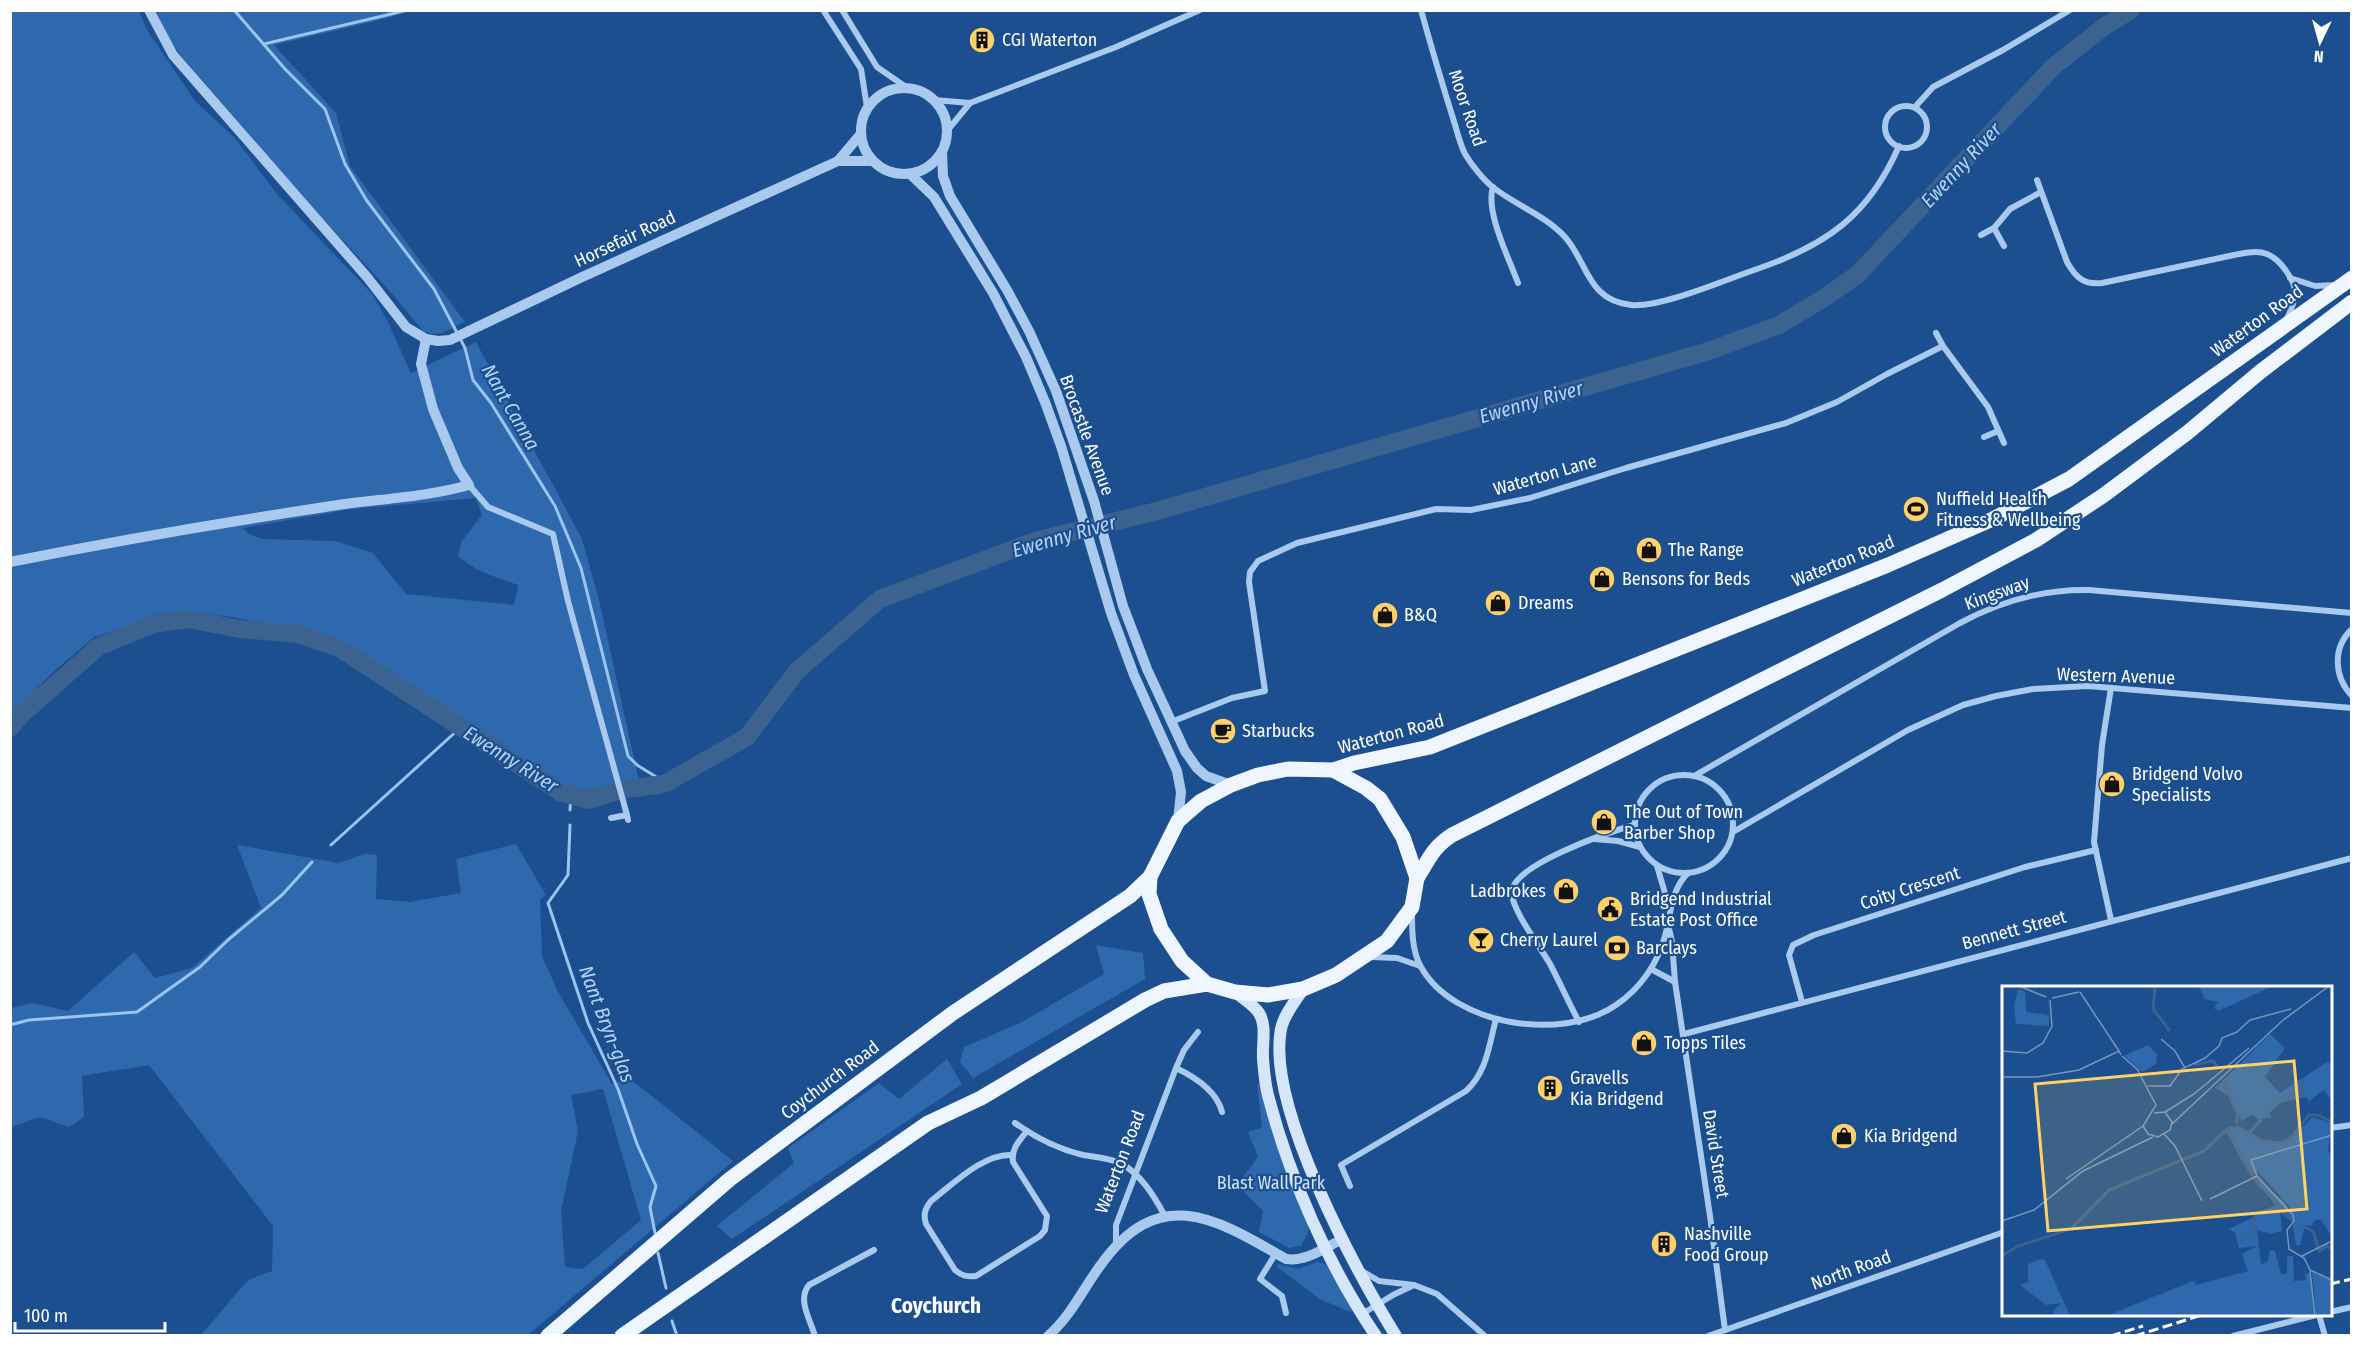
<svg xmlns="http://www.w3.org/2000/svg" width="2362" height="1346" font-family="'Fira Sans Condensed',sans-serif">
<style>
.green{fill:#2e69ad;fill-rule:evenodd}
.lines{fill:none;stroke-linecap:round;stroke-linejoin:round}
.stream{stroke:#9cc4f0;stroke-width:3}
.river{stroke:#3c6290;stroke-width:18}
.minor{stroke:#a9c9ee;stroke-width:6}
.tertiary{stroke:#a9c9ee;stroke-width:10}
.secondary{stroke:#d6e6fa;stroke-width:12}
.primary{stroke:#f0f6ff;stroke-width:15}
.rail{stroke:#fff;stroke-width:3;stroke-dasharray:10 4.5;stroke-linecap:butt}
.labels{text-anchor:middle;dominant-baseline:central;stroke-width:4.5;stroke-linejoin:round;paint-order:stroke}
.poi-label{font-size:18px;fill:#fff;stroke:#1b4f8f;text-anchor:start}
.street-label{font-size:18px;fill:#fff;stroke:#1b4f8f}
.park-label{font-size:18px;fill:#cfe3fa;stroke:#1b4f8f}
.water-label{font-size:20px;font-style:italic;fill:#b5d3f5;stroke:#1b4f8f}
.quarter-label{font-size:21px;font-weight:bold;fill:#fff;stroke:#1b4f8f}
.inset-river{fill:none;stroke:#3c6290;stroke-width:3}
.inset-road{fill:none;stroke:#7695bc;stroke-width:1.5}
.view{fill:#ffd166;fill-opacity:0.15;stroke:#ffd166;stroke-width:3}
.inset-edge{fill:none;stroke:#fff;stroke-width:3}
</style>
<rect width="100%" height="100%" fill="#1b4f8f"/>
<!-- green -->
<g class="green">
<path d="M11 11H139L147 30 195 101 234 137 277 194 372 294 386 318 411 373 476 342 582 539 599 600 639 781 582 794 556 784 350 646 314 633 232 617 191 612 168 614 94 637 52 673 11 715ZM476 498 482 515 462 541 458 556C476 572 496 577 518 585L514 605 406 594 373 553 335 541 263 539 249 534 243 528 352 509Z"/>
<polygon points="156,11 404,11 392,17 274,45 336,113 350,166 465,322 442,333 432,334 423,331 388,289 321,217 181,56 165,32"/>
<path d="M516 844 546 895 540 899 542 956 557 990 612 1084 628 1077 733 1161 528 1335H201L248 1280 272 1271 273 1226 149 1065 82 1076 84 1117 69 1127 40 1117 11 1127V1008L33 1003 68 1011 134 952 155 978 192 968 261 908 237 845 339 863 364 854 377 855 376 899 410 902 461 893 456 859ZM603 1089 641 1220 583 1269 565 1267 561 1211 578 1131 571 1095Z"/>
<polygon points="1096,945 1143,953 1145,979 973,1078 960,1062 964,1047 1022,1022 1104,974"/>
<polygon points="947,1059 962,1084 732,1239 717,1226 794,1163 788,1148 879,1083 899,1099"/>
<polygon points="1257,1083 1266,1089 1309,1223 1308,1232 1301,1246 1289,1248 1259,1232 1263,1211 1237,1185 1258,1157 1248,1132 1262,1128"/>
<polygon points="1317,1262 1326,1264 1352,1311 1351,1312 1321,1300 1276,1266 1279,1264 1298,1269"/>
</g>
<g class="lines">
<!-- stream -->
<g class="stream">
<polyline points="234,10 285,69 325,109 345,164 367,201 434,289 465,348 473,380 491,403 555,506 581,568 628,756 637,765 666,783"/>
<polyline points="264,44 408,10"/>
<polyline points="570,810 571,795"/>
<polyline points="570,825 568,875 548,903 588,1023 618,1089 637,1144 656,1186 650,1207 655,1233"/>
<polyline points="331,845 460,728"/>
<polyline points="10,1025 29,1020 137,1012 200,967 228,940 282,895 312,862"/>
<polyline points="658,1253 666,1288"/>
<polyline points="672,1321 677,1336"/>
</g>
<!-- river -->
<polyline class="river" points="10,728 21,715 98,647 153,624 188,619 240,629 298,634 339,648 560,792 589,800 621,790 657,785 666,783 747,737 797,671 880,599 1035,541 1157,511 1709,351 1779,325 1824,298 1857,275 2054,66 2105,26 2131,10"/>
<!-- minor -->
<g class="minor">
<polyline points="823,10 861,69 867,107"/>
<polyline points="842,10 877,67 906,87"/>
<path d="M1421 10C1431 46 1441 80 1452 115 1456 127 1459 142 1465 154 1471 164 1484 181 1494 188 1517 206 1545 215 1565 237 1588 263 1587 300 1631 305 1661 308 1727 279 1757 269 1827 245 1869 215 1899 146"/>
<polyline points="934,100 970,103 1116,47 1200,10"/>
<circle cx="1906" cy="127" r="21"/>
<polyline points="1915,107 1933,87 2003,50 2070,10"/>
<polyline points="947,131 970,103"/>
<path d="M2037 180 2067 262C2076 278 2084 285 2102 283L2234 255C2244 253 2257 250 2267 254 2280 259 2297 282 2295 296 2294 303 2290 312 2287 319"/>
<path d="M1493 187C1485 212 1509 258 1518 283"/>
<polyline points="1994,228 2004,246"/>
<polyline points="1981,235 1994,228 2010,209 2041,192"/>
<polyline points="2290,278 2315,286 2336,285"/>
<polyline points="1936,333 1943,346 1988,407 2004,443"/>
<polyline points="1984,437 1998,431"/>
<polyline points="469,485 488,507 553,534 568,601 627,815"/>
<path d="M2352 629C2332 648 2334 677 2352 696"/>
<polyline points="2111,688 2102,745 2094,842 2111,920"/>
<polyline points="1171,722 1232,698 1265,691 1249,582 1250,572 1258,561 1297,543 1436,509 1471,510 1530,498 1626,468 1786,423 1837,402 1887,374 1943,346"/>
<circle cx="1684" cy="824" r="49"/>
<path d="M1694 776 1960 623C2001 601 2042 589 2089 590L2352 613"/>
<polyline points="611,818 627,815 628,820"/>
<polyline points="1733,832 1908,730 1963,705 1996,696 2033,689 2088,686 2352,708"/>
<polyline points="1594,839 1618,841 1640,847"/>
<polyline points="1657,866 1669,907"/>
<path d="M1412 913C1412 931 1412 951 1421 967 1454 1026 1563 1042 1616 1005 1640 989 1658 963 1665 936 1671 914 1671 889 1688 873"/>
<polyline points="1668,924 1672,942 1675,982 1710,1216 1725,1330"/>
<polyline points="1371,957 1397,958 1420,966"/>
<polyline points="1651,969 1675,982"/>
<polyline points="1802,1002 1789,955 1793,945 1814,935 2025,867 2096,850"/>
<path d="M1579 1022C1569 1003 1560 983 1550 964 1541 948 1510 908 1512 891 1515 864 1609 832 1634 825"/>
<polyline points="1684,1034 2352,858"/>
<path d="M1176 1068C1195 1077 1217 1092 1222 1112"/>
<path d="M1015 1123C1036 1138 1057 1149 1083 1155 1095 1157 1109 1158 1120 1163 1141 1174 1154 1196 1165 1216"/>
<polyline points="2330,1128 2352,1125"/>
<path d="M1012 1155C984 1153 953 1184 931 1201 925 1209 923 1214 926 1224L955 1270C962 1276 967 1277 976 1276L1040 1236 1045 1230 1047 1216 1013 1162C1011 1149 1019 1141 1027 1131"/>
<path d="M1350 1186 1341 1165 1466 1091C1487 1072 1489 1045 1496 1019"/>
<polyline points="1116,1243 1116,1225 1176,1068 1184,1050 1198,1032"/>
<polyline points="1276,1253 1260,1279 1282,1296 1286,1313"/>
<polyline points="1360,1270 1379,1281 1414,1285 1437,1294 1485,1336"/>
<polyline points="2330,1312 2352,1307"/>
<polyline points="1362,1314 1393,1295 1414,1285"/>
<polyline points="2319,1315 2325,1336"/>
<path d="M815 1336C810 1319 797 1299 809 1285L874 1250"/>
<polyline points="1708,1336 2004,1232"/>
<polyline points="2233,1336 2320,1314"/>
</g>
<!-- tertiary -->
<g class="tertiary">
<polyline points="149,10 173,55 367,277 406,327 426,339 438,341 450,340 580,278 838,161 872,161"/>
<circle cx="904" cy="131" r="43"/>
<polyline points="942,152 943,176 950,196 1007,290 1029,331 1056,391 1094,501 1123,606 1147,669 1185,751 1197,768 1206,776 1231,785"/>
<polyline points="838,161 860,135"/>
<polyline points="910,174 934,197 993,293 1026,357 1045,402 1061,446 1111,613 1134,675 1177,771 1181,792 1178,821"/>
<path d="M10 562C115 541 220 523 325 507 373 499 423 498 469 485L458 468 433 409 421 364 426 339"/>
<path d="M1048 1336C1071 1316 1083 1289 1100 1266 1159 1183 1215 1218 1286 1259 1307 1262 1325 1247 1343 1239"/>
</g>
<!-- secondary -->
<g class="secondary">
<path d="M1303 989C1295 1002 1284 1014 1281 1029 1266 1105 1355 1270 1396 1336"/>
<path d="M1235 992C1242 998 1254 1005 1259 1013 1267 1026 1262 1044 1263 1058 1264 1072 1265 1086 1269 1099 1290 1179 1329 1267 1376 1336"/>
</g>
<!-- primary -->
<g class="primary">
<polygon points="1288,769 1333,770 1366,788 1380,799 1403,837 1417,878 1412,907 1387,941 1336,975 1303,989 1268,995 1235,992 1207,984 1182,961 1161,929 1149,894 1150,877 1178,821 1201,801 1231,785 1258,775"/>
<polyline points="1333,770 1354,763 1430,747 1888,565 1993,519 2069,479 2352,278"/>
<path d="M1417 878C1429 860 1432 848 1452 835L1942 590 2036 540 2104 495 2187 433 2260 372 2352 302"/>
<polyline points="548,1336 730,1179 953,1013 1130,896 1150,877"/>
<polyline points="622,1336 928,1123 981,1098 1145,1000 1164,991 1207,984"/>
</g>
<!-- rail -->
<g class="rail">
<polyline points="2330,1284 2352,1279"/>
<polyline points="2111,1336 2143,1326"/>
<polyline points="2135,1336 2205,1314"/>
</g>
</g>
<!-- icons -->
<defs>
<symbol id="building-disc" viewBox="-11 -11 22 22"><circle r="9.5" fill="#ffd166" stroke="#1b4f8f"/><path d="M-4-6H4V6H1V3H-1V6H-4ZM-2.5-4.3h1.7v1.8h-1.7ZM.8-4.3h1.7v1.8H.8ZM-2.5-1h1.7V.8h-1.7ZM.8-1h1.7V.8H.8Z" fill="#111"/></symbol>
<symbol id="stadium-disc" viewBox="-11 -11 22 22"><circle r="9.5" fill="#ffd166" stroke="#1b4f8f"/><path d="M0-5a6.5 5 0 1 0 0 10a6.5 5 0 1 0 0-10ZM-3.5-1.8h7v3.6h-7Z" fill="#111"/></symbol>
<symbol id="shop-disc" viewBox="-11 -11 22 22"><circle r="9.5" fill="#ffd166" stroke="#1b4f8f"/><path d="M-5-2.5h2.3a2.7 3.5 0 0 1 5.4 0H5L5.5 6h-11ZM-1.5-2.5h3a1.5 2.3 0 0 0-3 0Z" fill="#111"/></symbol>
<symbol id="cafe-disc" viewBox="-11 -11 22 22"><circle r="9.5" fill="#ffd166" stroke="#1b4f8f"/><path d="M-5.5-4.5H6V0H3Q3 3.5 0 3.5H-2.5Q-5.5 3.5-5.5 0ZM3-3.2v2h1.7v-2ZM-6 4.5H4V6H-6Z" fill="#111"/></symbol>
<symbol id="civic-disc" viewBox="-11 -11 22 22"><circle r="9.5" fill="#ffd166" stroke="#1b4f8f"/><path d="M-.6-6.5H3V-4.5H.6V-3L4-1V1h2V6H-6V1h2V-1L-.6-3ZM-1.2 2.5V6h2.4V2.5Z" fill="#111"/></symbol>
<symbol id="bar-disc" viewBox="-11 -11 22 22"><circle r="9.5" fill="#ffd166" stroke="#1b4f8f"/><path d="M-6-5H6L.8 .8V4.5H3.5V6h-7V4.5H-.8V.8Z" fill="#111"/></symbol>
<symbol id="bank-disc" viewBox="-11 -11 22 22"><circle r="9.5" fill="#ffd166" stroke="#1b4f8f"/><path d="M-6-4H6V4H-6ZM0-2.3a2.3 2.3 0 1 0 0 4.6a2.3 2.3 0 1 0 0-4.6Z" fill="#111"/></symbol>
</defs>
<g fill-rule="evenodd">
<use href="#building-disc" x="967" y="25" width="30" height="30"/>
<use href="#stadium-disc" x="1901" y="494" width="30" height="30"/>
<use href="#shop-disc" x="1634" y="535" width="30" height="30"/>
<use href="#shop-disc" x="1587" y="564" width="30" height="30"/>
<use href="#shop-disc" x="1483" y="588" width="30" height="30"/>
<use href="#shop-disc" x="1370" y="600" width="30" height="30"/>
<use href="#cafe-disc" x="1208" y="716" width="30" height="30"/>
<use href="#shop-disc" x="2097" y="769" width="30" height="30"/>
<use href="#shop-disc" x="1589" y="807" width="30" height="30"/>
<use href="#shop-disc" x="1551" y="876" width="30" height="30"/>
<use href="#civic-disc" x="1595" y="894" width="30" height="30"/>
<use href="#bar-disc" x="1466" y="925" width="30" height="30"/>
<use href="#bank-disc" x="1602" y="933" width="30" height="30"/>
<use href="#shop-disc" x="1629" y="1028" width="30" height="30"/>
<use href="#building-disc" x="1535" y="1073" width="30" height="30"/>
<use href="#shop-disc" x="1829" y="1121" width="30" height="30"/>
<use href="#building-disc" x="1649" y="1229" width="30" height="30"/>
</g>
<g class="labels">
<!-- poi labels -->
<g class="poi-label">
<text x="1002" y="40">CGI Waterton</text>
<text x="1936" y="499">Nuffield Health<tspan x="1936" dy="21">Fitness &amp; Wellbeing</tspan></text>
<text x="1668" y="550">The Range</text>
<text x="1622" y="579">Bensons for Beds</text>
<text x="1518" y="603">Dreams</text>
<text x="1404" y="615">B&amp;Q</text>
<text x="1242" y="731">Starbucks</text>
<text x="2132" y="774">Bridgend Volvo<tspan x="2132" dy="21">Specialists</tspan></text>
<text x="1624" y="812">The Out of Town<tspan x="1624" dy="21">Barber Shop</tspan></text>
<text x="1546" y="891" text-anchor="end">Ladbrokes</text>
<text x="1630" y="899">Bridgend Industrial<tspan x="1630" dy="21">Estate Post Office</tspan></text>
<text x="1500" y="940">Cherry Laurel</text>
<text x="1636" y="948">Barclays</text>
<text x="1664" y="1043">Topps Tiles</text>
<text x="1570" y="1078">Gravells<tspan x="1570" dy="21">Kia Bridgend</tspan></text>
<text x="1864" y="1136">Kia Bridgend</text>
<text x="1684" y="1234">Nashville<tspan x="1684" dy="21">Food Group</tspan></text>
</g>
<!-- street labels -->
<g class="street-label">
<text transform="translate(1467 108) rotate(71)">Moor Road</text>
<text transform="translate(625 239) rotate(-25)">Horsefair Road</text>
<text transform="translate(2257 321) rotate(-36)">Waterton Road</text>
<text transform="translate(1087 435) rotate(70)">Brocastle Avenue</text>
<text transform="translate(1545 475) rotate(-16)">Waterton Lane</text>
<text transform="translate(1843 561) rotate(-22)">Waterton Road</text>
<text transform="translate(1997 593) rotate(-20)">Kingsway</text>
<text transform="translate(2116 676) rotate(2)">Western Avenue</text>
<text transform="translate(1391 734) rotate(-15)">Waterton Road</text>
<text transform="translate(1910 888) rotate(-18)">Coity Crescent</text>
<text transform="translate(2014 930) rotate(-15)">Bennett Street</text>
<text transform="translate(830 1080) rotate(-37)">Coychurch Road</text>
<text transform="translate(1716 1154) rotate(81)">David Street</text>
<text transform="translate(1120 1162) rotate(-69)">Waterton Road</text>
<text transform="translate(1851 1270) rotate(-20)">North Road</text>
</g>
<!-- park labels -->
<g class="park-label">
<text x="1271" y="1183">Blast Wall Park</text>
</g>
<!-- water labels -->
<g class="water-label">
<text transform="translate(1961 165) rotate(-47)">Ewenny River</text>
<text transform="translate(1531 402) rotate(-16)">Ewenny River</text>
<text transform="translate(511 407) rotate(60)">Nant Canna</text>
<text transform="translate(1064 536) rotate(-16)">Ewenny River</text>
<text transform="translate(511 759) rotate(32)">Ewenny River</text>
<text transform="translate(607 1024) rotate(69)">Nant Bryn-glas</text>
</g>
<!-- quarter labels -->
<g class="quarter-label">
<text x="936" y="1306">Coychurch</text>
</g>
</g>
<!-- overview -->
<g transform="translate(2002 986)">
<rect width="330" height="330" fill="#1b4f8f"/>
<path d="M197 0H271L216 25 212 22 216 16 203 13ZM16 2 23 6 24 26 47 29V40L14 38 12 20ZM268 48 283 62 263 91 278 107 325 76 330 78V115L322 104 307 115 304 111 274 118 267 125 270 132 255 133 251 128 240 135 227 110 213 102ZM146 59 155 68 154 78 140 86 122 70ZM310 131 330 137 326 165 330 170V251L319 234H313L309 240 303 239 298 259H294L288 221 256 186 249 190 236 169 227 143 234 141 260 155 278 157 288 154ZM253 190 283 217 292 232 290 236 278 226 280 245 269 248 255 244 259 279 266 275 268 264 273 265 279 288 285 287V270H291L292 295 304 294 303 288 308 287 313 330H104L191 295 194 299 246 285 240 268 255 260 237 262 233 247 227 243 274 220ZM40 273 43 274 68 330H52L51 325 60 317 44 319 18 299 26 296V278ZM310 286 330 294V330H314Z" fill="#2e69ad"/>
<path class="inset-river" d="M153 0 151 23 168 45M192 79 211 75 218 83M221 95 236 129 234 138M262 131 280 113 301 108 300 94M224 143 254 195 290 234M247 147 260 133M293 237 311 245 317 265 325 260 330 264M240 254 253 245V228L274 221M0 270 16 260 69 243 107 204 202 165 225 143 236 141 261 155 278 157 288 153 307 129H316L330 136"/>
<path class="inset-road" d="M17 0 44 11M78 6 117 65M50 12 77 6M159 53 173 65 183 82M0 65 25 67 41 57 50 40 48 14M120 70 137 85M135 83 154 119 141 140 146 148 156 151 168 144 170 136 163 126 152 127M0 91H35L77 84 117 65 119 69M146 100H168L180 83 203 72 217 60 220 52 235 46 248 34 289 23M163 126 192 108 247 62M170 138 280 35 327 0M162 148 173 160 200 215M330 149 249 174 255 190 291 229 292 235 285 244 287 263 302 272 308 284 330 294M64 193 141 140M208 213 255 190M0 235 32 224 81 185 151 151M300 270 330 255M308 285 313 330"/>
<path class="view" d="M292 75 305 223 46 245 33 98Z"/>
<rect width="330" height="330" class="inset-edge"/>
</g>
<!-- border -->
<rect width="2362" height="1346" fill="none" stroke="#ffffff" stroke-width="24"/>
<!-- north arrow -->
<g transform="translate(2320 42) rotate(185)" stroke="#1b4f8f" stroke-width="4.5" paint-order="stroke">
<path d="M0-4.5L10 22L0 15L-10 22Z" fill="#ffffff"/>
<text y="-9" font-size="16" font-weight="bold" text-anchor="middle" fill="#ffffff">N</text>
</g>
<!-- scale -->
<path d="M15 1322v9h150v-9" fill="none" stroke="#ffffff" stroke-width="3"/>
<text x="24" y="1322" font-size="18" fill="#ffffff" stroke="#1b4f8f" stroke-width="4.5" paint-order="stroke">100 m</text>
</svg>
